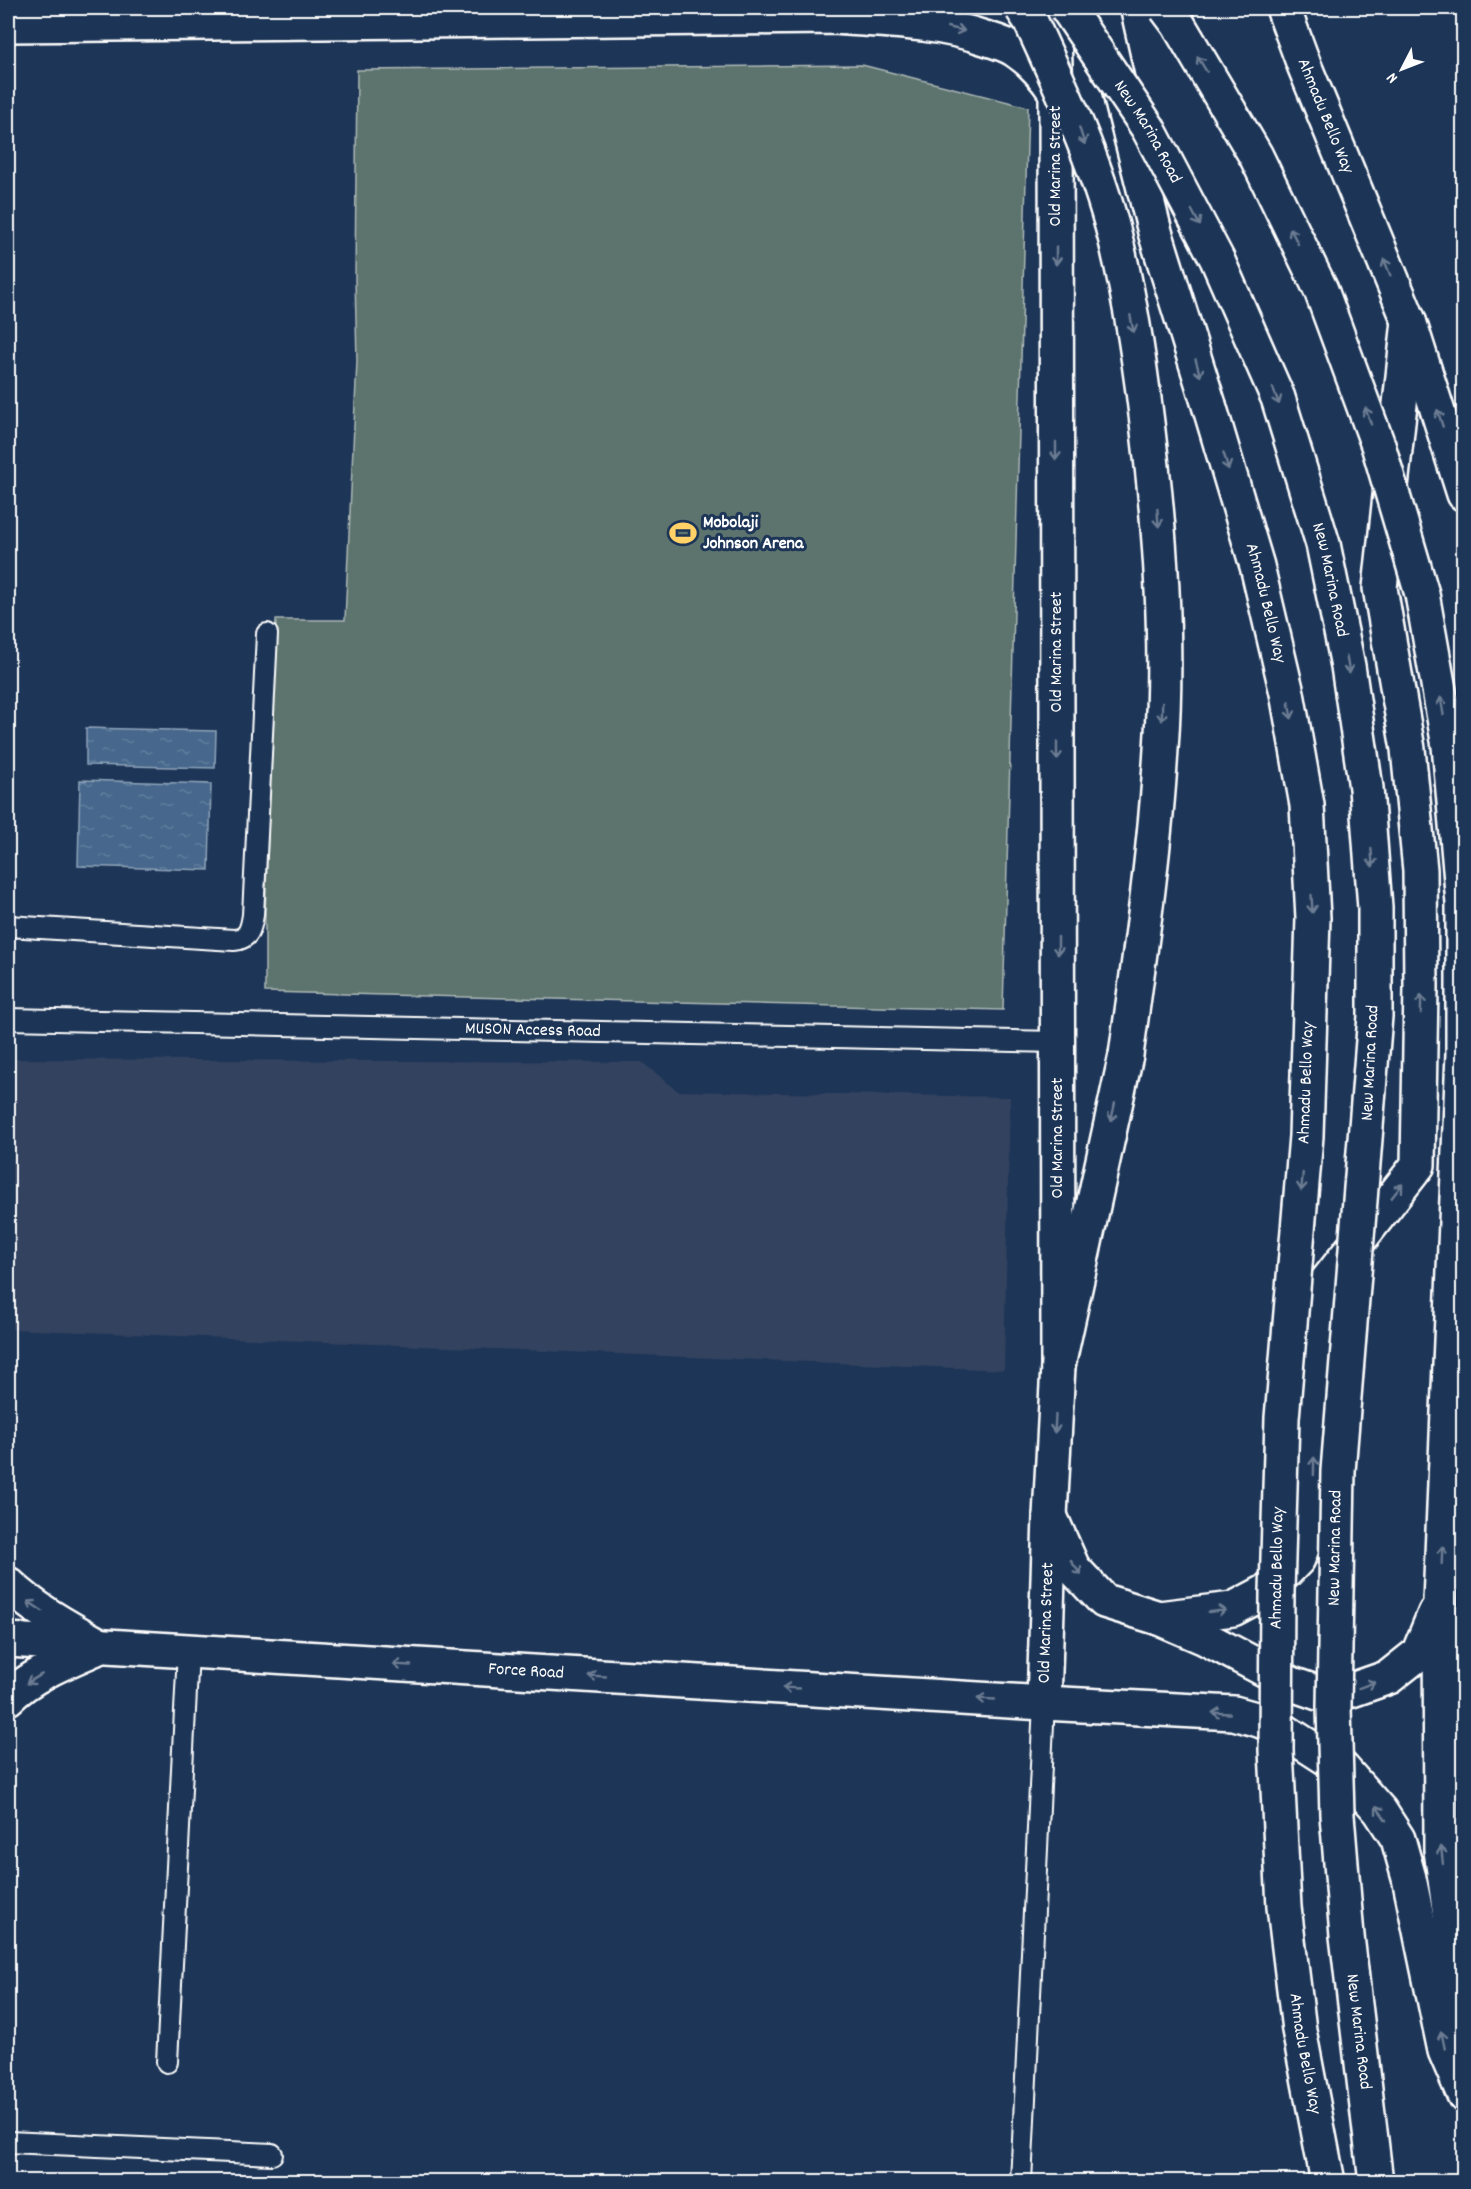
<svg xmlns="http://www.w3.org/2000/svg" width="1471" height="2189" font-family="Dekko,sans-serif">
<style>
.built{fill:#32425e}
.pitch{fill:#5c736e;stroke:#aeb9b6;stroke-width:1.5}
.water{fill:url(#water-ripples);stroke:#90a4ba;stroke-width:1.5}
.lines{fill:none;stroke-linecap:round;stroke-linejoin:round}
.service-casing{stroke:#fff;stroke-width:24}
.secondary-casing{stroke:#fff;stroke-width:38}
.primary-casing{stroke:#fff;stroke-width:38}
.trunk-casing{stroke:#fff;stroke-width:38}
.motorway-casing{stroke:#fff;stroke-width:38}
.service{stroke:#1d3557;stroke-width:20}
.secondary{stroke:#1d3557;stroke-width:33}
.primary{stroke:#1d3557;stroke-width:33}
.trunk{stroke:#1d3557;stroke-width:33}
.motorway{stroke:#1d3557;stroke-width:33}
.trunk-bridge-casing{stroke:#fff;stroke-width:38;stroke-linecap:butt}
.motorway-bridge-casing{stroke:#fff;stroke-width:38;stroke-linecap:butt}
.trunk-bridge{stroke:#1d3557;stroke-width:33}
.motorway-bridge{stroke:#1d3557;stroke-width:33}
.oneway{stroke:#6c7c92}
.labels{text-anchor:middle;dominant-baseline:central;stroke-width:6;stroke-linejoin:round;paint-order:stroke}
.street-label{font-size:18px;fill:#fff;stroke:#1d3557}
.poi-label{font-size:18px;font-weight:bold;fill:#fff;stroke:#1d3557;text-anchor:start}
</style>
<defs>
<pattern id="water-ripples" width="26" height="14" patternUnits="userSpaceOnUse" patternTransform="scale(1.5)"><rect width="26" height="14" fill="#46678c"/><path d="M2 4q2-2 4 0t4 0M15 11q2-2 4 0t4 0" fill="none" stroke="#627e9d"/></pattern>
</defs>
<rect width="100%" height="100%" fill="#1d3557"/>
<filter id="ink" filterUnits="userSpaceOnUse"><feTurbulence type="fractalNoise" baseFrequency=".0167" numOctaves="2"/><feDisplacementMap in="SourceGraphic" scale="12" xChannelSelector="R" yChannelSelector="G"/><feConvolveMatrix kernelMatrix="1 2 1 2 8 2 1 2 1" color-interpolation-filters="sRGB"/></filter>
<g filter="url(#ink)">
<!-- built -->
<polygon class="built" points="8,1059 642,1062 678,1091 1010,1097 1004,1370 8,1329"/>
<!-- pitch -->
<polygon class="pitch" points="862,65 1028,107 1003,1010 265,992 265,915 276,620 345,620 357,361 355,279 357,70"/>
<!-- water -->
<g class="water">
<polygon points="86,728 216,731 215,768 86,765"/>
<polygon points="80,780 211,784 209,870 78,866"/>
</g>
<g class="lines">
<defs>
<g id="service">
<path d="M8 926 234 940C249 939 251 928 253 915L267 634"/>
<path id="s1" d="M8 1019 1058 1042"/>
<polyline points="167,2062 188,1652"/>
<polyline points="8,2142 272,2154"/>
<polyline points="1021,2182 1044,1703"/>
</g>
<g id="secondary">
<path d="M8 25 835 17C886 21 936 21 985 38 995 41 1006 44 1015 50 1032 61 1045 76 1056 93"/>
<path d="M8 1584C35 1610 69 1628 101 1646"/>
</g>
<g id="primary">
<polyline points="835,17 872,8"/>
<path id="s2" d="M8 1640 1044 1703 1050 1516 1058 1366 1056 93 1053 8"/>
<path d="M8 1698C31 1675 64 1662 94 1649"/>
</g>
<g id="trunk">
<polyline points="1101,8 1123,106 1155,232 1209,405"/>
<path id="s3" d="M1283 8 1304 65 1409 321 1464 494"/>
<polyline points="1050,1516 1073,1568 1104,1601 1159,1618 1233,1609 1267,1591 1298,1559 1311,1523 1315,1392 1324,1285 1418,1165 1421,987 1420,870 1408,749 1380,588 1409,321"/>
</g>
<g id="motorway">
<polyline points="1455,1246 1440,1602 1441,1850 1464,2017"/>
<polyline points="1058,1366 1126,1055"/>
<polyline points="1159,1618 1203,1637 1292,1684 1318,1693 1346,1692 1389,1677 1418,1654 1435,1613"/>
<polyline points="1044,1703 1234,1713 1259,1720 1286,1732 1342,1768 1380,1811 1398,1839 1409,1878 1445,2051 1464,2095"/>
</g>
</defs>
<!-- service casing -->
<use href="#service" class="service-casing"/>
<!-- secondary casing -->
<use href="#secondary" class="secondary-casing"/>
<!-- primary casing -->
<use href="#primary" class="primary-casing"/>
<!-- trunk casing -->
<use href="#trunk" class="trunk-casing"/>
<!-- motorway casing -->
<use href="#motorway" class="motorway-casing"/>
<!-- service -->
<use href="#service" class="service"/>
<!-- secondary -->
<use href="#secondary" class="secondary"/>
<!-- primary -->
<use href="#primary" class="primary"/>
<!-- trunk -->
<use href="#trunk" class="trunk"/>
<!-- motorway -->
<use href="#motorway" class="motorway"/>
<defs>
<g id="trunk-bridge">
<path id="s4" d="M1209 405 1257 566 1287 693 1307 805 1313 918 1306 1136 1282 1418 1277 1592 1276 1750 1284 1907 1299 2030 1328 2182"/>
</g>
<g id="motorway-bridge">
<path d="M1022 8 1030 20C1063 91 1096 162 1115 237 1133 309 1143 384 1151 457 1162 554 1168 652 1161 749 1155 851 1140 953 1126 1055"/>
<path id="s5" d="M1067 8 1148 128 1217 259 1278 398 1323 544 1348 666 1366 788 1375 908V1016L1338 1471 1334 1707 1337 1815 1347 1936 1376 2182"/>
<polyline points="1166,8 1178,24 1256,156 1321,290 1378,445 1422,594 1449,746 1463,903 1463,1054 1455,1246"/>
</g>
</defs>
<!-- trunk-bridge casing -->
<use href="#trunk-bridge" class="trunk-bridge-casing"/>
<!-- motorway-bridge casing -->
<use href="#motorway-bridge" class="motorway-bridge-casing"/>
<!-- trunk-bridge -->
<use href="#trunk-bridge" class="trunk-bridge"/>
<!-- motorway-bridge -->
<use href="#motorway-bridge" class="motorway-bridge"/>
</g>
<!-- one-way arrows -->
<defs><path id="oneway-shaft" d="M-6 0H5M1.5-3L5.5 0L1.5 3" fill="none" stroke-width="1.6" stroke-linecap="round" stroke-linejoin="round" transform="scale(1.5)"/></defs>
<g class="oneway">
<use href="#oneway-shaft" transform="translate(956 29) rotate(13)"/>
<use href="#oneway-shaft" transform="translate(1202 64) rotate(-121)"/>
<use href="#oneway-shaft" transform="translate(1082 136) rotate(72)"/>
<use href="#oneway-shaft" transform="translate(1196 218) rotate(62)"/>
<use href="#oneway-shaft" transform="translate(1294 236) rotate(-116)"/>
<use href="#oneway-shaft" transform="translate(1056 256) rotate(90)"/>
<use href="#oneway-shaft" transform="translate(1387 267) rotate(-112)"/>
<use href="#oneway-shaft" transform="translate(1132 324) rotate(79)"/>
<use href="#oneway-shaft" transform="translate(1198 368) rotate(74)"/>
<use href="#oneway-shaft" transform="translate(1276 396) rotate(69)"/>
<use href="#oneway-shaft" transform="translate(1368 416) rotate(-110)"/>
<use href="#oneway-shaft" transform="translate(1440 418) rotate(-108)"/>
<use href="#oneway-shaft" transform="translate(1056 451) rotate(90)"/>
<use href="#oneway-shaft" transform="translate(1226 461) rotate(73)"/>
<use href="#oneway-shaft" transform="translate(1158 518) rotate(86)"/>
<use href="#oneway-shaft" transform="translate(1348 665) rotate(80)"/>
<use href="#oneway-shaft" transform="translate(1442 706) rotate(-100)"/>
<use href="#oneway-shaft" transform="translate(1290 710) rotate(80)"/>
<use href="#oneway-shaft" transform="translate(1162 712) rotate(91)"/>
<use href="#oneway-shaft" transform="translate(1057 751) rotate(90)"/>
<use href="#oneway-shaft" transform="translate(1372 858) rotate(86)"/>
<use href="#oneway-shaft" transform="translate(1312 904) rotate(87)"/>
<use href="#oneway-shaft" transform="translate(1058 946) rotate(90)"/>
<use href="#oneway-shaft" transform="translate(1421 1004) rotate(-89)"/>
<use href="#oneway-shaft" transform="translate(1113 1112) rotate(102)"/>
<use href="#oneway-shaft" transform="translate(1302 1182) rotate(95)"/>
<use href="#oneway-shaft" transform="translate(1397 1191) rotate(-52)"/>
<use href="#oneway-shaft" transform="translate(1055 1424) rotate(93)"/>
<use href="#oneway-shaft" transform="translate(1314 1466) rotate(-89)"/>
<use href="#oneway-shaft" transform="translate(1442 1555) rotate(-88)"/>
<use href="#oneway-shaft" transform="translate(1076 1568) rotate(54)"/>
<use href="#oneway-shaft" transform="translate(35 1606) rotate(-146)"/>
<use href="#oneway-shaft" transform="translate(1217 1611) rotate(-7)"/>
<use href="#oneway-shaft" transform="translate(402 1665) rotate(-177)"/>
<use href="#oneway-shaft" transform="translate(597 1676) rotate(-177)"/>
<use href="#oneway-shaft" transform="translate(34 1679) rotate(149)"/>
<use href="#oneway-shaft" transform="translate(1367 1685) rotate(-20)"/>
<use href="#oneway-shaft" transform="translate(791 1688) rotate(-177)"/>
<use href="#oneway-shaft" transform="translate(986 1699) rotate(-177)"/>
<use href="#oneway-shaft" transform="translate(1221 1713) rotate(-177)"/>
<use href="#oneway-shaft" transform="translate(1381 1813) rotate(-125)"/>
<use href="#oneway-shaft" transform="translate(1442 1855) rotate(-96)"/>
<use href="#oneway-shaft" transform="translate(1443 2040) rotate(-102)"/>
</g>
</g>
<!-- icons -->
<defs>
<symbol id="stadium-bare" viewBox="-9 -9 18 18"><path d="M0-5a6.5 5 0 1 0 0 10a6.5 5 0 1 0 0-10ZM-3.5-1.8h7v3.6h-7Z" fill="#ffd166" stroke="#1d3557" stroke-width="2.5" paint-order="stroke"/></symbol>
</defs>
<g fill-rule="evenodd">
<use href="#stadium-bare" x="664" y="514" width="38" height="38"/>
</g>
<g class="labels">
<!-- street labels -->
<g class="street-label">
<text stroke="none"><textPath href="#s3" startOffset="116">Ahmadu Bello Way</textPath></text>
<text stroke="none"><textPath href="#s5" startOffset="148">New Marina Road</textPath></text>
<text transform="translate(1056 166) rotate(-90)">Old Marina Street</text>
<text stroke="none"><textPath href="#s5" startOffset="634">New Marina Road</textPath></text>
<text stroke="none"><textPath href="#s4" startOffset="206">Ahmadu Bello Way</textPath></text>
<text transform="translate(1057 652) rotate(-90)">Old Marina Street</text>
<text stroke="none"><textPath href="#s1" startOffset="525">MUSON Access Road</textPath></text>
<text transform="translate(1371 1063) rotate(-87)">New Marina Road</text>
<text transform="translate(1307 1083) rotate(-88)">Ahmadu Bello Way</text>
<text transform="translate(1058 1138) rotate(-90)">Old Marina Street</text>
<text transform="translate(1336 1548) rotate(-89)">New Marina Road</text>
<text transform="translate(1278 1568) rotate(-89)">Ahmadu Bello Way</text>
<text stroke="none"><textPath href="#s2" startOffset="1118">Old Marina Street</textPath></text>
<text stroke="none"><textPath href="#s2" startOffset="519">Force Road</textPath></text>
<text stroke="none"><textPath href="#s5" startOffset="2092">New Marina Road</textPath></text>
<text stroke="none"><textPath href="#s4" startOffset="1664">Ahmadu Bello Way</textPath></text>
</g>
<!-- poi labels -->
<g class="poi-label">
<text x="703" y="523">Mobolaji<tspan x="703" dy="21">Johnson Arena</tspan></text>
</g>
</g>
<!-- margin -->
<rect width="1471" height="2189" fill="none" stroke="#1d3557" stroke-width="30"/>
<rect x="15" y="15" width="1441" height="2159" fill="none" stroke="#fff" stroke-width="2" filter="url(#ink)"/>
<!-- north arrow -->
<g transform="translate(1402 69) rotate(228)" stroke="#1d3557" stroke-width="4.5" paint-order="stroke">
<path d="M0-4.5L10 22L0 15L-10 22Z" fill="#ffffff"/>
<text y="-9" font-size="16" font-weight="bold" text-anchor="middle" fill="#ffffff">N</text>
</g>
</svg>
